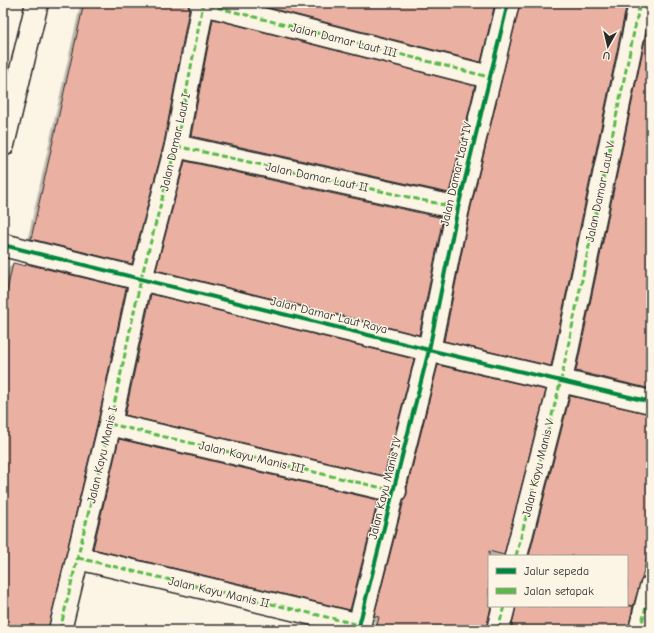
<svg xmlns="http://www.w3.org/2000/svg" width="654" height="633" font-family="'Comic Neue',sans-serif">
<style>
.building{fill:#eab1a3;stroke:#2b2b2b;filter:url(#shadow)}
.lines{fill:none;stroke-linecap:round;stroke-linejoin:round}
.street-casing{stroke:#2b2b2b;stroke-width:25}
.street{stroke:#fcf5e5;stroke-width:22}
.quiet{stroke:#58b947;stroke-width:3;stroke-dasharray:6 3;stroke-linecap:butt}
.cycleway-casing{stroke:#fcf5e5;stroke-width:6}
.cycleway{stroke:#00873e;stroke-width:4}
.labels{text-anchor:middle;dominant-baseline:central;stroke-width:3;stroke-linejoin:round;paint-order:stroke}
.street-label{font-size:12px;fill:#2b2b2b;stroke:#fcf5e5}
</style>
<defs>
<filter id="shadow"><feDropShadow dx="-3.5" dy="3.5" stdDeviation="0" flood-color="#0004"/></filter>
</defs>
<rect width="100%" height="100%" fill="#fcf5e5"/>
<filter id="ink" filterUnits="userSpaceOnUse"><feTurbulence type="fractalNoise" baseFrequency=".025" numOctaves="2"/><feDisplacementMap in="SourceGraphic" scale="8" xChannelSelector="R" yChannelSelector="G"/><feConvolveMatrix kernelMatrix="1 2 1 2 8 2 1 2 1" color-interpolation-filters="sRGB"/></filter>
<g filter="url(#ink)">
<!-- building -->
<g class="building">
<polygon points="84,3 188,3 189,9 164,143 132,264 31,239"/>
<polygon points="250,3 495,3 481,62"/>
<polygon points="520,3 627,3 551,366 444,341 470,211"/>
<polygon points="651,11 651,389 576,371"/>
<polygon points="213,19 475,86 449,193 191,136"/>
<polygon points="185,161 443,218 419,335 156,270"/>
<polygon points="13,263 26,266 26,264 126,288 98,421 48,630 3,630 3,310"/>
<polygon points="151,294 414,359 384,476 125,415"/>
<polygon points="438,365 546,390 504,555 489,551 489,606 491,606 486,630 376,630 379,617 374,616 404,500 407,494 407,488"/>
<polygon points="570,396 651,414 651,539 642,578 633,606 627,605 627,556 529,556"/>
<polygon points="119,439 378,500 350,610 93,549"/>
<polygon points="516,606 633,606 628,630 511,630"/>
</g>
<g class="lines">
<defs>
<g id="street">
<polyline points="200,3 489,77"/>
<polyline points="3,145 37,3"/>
<polyline points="176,146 458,208"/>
<polyline points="3,245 429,350 651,402"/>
<polyline points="110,424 395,491"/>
<polyline points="516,556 561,380 640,3"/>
<polyline points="78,558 360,625"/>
<polyline points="60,630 110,424 141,279 176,146 203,4"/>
<polyline points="358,630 429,350 458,208 508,3"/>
<polyline points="498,630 504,606"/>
<polyline points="640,630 651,587"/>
</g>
</defs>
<!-- street casing -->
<use href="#street" class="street-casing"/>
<!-- street -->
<use href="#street" class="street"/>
<!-- quiet -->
<g class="quiet">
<polyline points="200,3 489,77"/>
<polyline points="176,146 458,208"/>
<polyline points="110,424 395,491"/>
<polyline points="516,556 561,380 640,3"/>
<polyline points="78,558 360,625"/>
<polyline points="60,630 110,424 141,279 176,146 203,4"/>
<polyline points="498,630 504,606"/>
<polyline points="640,630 651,587"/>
</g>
<defs>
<g id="cycleway">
<polyline points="3,245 429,350 651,402"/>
<polyline points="358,630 429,350 458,208 508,3"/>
</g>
</defs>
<!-- cycleway casing -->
<use href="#cycleway" class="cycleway-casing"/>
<!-- cycleway -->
<use href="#cycleway" class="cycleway"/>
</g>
</g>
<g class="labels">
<!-- street labels -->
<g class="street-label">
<text transform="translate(344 40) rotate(14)">Jalan Damar Laut III</text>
<text transform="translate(175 142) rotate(-77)">Jalan Damar Laut I</text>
<text transform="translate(456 174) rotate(-77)">Jalan Damar Laut IV</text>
<text transform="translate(317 177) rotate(12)">Jalan Damar Laut II</text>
<text transform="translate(600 192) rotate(-78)">Jalan Damar Laut V</text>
<text transform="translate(329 315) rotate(14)">Jalan Damar Laut Raya</text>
<text transform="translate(102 455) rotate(-77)">Jalan Kayu Manis I</text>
<text transform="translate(252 457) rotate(13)">Jalan Kayu Manis III</text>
<text transform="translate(538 468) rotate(-76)">Jalan Kayu Manis V</text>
<text transform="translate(385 488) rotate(-76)">Jalan Kayu Manis IV</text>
<text transform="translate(219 592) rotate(13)">Jalan Kayu Manis II</text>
</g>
</g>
<!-- margin -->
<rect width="654" height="633" fill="none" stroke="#fcf5e5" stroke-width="16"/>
<rect x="8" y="8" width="638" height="617" fill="none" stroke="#2b2b2b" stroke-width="1.5" filter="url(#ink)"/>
<!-- legend -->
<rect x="488" y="555" width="140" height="52" fill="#fcf5e5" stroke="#a8a49b"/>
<rect x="496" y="568" width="20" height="6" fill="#00873e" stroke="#a8a49b"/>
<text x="524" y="575" font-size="12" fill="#2b2b2b">Jalur sepeda</text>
<rect x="496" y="588" width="20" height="6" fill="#58b947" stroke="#a8a49b"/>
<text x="524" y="595" font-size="12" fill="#2b2b2b">Jalan setapak</text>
<!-- north arrow -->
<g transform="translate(608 46) rotate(188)" stroke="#fcf5e5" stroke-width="3" paint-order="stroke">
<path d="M0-3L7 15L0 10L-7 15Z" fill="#2b2b2b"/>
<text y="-6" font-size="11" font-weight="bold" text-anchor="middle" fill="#2b2b2b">U</text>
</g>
</svg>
